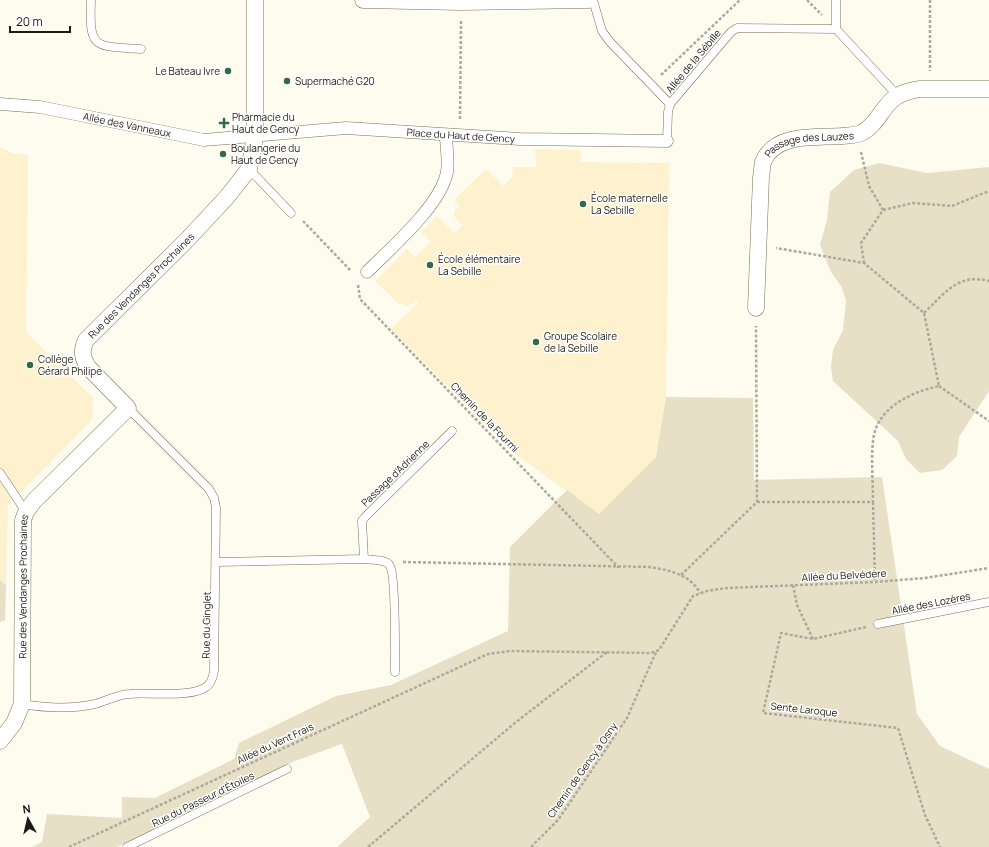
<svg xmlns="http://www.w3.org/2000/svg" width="989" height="847" font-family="Manrope,sans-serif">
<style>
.built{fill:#fdf2cd}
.green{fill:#e8e0c6}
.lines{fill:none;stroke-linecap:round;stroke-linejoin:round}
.service-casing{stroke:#787056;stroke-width:9}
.pedestrian-casing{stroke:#787056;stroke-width:13}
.minor-casing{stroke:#787056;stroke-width:17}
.path{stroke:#aca99e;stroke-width:2.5;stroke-dasharray:3 2;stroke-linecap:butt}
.service{stroke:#fff;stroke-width:8}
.pedestrian{stroke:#fff;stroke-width:12}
.minor{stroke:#fff;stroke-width:16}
.poi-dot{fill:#34694f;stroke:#fff;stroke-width:1.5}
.labels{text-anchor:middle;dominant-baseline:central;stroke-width:3;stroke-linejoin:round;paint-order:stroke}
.street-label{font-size:10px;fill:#1d1a10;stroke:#fff}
.poi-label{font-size:10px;fill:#1d1a10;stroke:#fff;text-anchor:start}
</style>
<rect width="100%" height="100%" fill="#fefbef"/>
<!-- built -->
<g class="built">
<polygon points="0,147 12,153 28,155 26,332 93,398 92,420 8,505 5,620 0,622"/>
<polygon points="535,149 581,150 581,162 669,163 666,397 656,457 599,514 512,452 391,329 419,302 416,299 409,306 405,306 402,303 399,304 375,281 407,249 415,257 431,242 421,232 437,216 454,233 463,226 454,216 455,210 460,208 454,200 486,169 503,186 512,177 513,167 536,167"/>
</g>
<!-- green -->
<g class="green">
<polygon points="879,163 927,173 989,167 989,391 959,437 957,456 942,470 920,473 906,459 898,441 833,381 831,367 833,350 843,330 846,300 841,286 831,272 820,245 827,220 830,192 854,170"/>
<polygon points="666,397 753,398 754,480 882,477 917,714 940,746 989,769 989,847 337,847 370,817 342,744 295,761 117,847 32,847 42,842 47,814 122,818 122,797 155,798 234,759 239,743 336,696 391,685 508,631 510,547 567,490 599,514 656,457"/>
<polygon points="0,580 6,586 5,620 0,622"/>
</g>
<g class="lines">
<defs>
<g id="service">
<path d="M91 0C89 50 94 46 141 49"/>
<polyline points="593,0 602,31 610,42 670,104"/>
<polyline points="836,29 898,96"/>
<polyline points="667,141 668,112 670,104 731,32 737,28 836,29 836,0"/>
<polyline points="249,169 291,213"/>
<polyline points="0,473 26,512"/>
<polyline points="364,559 362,521 365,517 452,431"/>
<path d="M217 562 364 559C370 560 387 559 390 566 396 576 395 655 395 672"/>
<polyline points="878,624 989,602"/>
<path d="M22 704C46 708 72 709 95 704 107 701 118 694 130 694 149 692 191 698 206 687 211 684 213 677 214 671L216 508 214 498 209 489 128 408"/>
<polyline points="127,847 287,769"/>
</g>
<g id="pedestrian">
<path id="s1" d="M0 104 40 107 204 140 346 128 520 139 667 141"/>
<path d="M367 272C391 248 441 205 447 172 449 160 446 146 446 135"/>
</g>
<g id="minor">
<polyline points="363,0 461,2 589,0"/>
<path id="s2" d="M756 308 761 177C762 173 762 167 763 162 775 132 818 138 842 136 849 135 857 136 863 132 876 125 881 110 892 100 899 93 910 91 919 89H989"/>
<path id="s3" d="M0 741 14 723 22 704 23 520 26 512 34 501 128 408 88 367C82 357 81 351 86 340L185 242 227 197 249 169 255 137V0"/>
</g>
</defs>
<!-- service casing -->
<use href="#service" class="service-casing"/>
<!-- pedestrian casing -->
<use href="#pedestrian" class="pedestrian-casing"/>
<!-- minor casing -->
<use href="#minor" class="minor-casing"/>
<!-- path -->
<g class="path">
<polyline points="807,0 822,15"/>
<polyline points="930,0 930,71"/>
<polyline points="661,75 740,0"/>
<polyline points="460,119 461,20"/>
<polyline points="861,152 869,186 883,210 861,243 864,263"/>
<polyline points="883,210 913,203 952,206 989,191"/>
<polyline points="303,221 351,271"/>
<polyline points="358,285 360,299 619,568"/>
<path d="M924 313C945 293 958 273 989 281"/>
<polyline points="939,386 989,421"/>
<path d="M757 502H873C873 482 871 461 873 441 876 408 911 392 939 386L924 313 864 263 776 248"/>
<polyline points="873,502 875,582"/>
<path d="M403 562 650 567C668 570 690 574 700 593"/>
<polyline points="681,575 757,502 756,326"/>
<polyline points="793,585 797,605 813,639"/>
<polyline points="866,627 813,639 781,633 763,713 898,728 925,815 940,847"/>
<polyline points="69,847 488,654 510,651 651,653 659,650 693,596 707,591 727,588 875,582 925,578 989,568"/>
<polyline points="368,847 516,722 607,652"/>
<polyline points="531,847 558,820 627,718 656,652"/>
</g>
<!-- service -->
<use href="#service" class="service"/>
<!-- pedestrian -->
<use href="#pedestrian" class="pedestrian"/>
<!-- minor -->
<use href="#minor" class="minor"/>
</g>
<!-- markers -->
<g class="poi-dot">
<circle cx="228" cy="71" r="4"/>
<circle cx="287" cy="81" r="4"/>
<path d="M222 117h4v4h4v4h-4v4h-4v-4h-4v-4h4z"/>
<circle cx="223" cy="154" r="4"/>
<circle cx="583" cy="204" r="4"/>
<circle cx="430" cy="265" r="4"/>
<circle cx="536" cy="342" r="4"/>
<circle cx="30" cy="365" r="4"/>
</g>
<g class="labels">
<!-- street labels -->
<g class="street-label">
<text transform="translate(693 61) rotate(-50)">Allée de la Sébille</text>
<text stroke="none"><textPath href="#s1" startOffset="129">Allée des Vanneaux</textPath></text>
<text stroke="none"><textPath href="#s1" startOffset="465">Place du Haut de Gency</textPath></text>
<text stroke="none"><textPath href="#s2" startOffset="200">Passage des Lauzes</textPath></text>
<text stroke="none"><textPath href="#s3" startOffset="545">Rue des Vendanges Prochaines</textPath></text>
<text transform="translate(485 417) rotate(46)">Chemin de la Fourmi</text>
<text transform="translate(395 473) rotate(-44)">Passage d'Adrienne</text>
<text transform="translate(844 575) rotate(-3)">Allée du Belvédère</text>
<text stroke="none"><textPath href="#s3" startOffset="161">Rue des Vendanges Prochaines</textPath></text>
<text transform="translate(931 603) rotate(-11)">Allée des Lozères</text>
<text transform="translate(206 625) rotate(-89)">Rue du Ginglet</text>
<text transform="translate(804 709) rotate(6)">Sente Laroque</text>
<text transform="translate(275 743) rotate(-25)">Allée du Vent Frais</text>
<text transform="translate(582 770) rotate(-55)">Chemin de Gency à Osny</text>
<text transform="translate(203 799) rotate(-26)">Rue du Passeur d'Étoiles</text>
</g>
<!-- poi labels -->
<g class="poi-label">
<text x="220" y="71" text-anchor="end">Le Bateau Ivre</text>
<text x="295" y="81">Supermaché G20</text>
<text x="232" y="117">Pharmacie du<tspan x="232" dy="12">Haut de Gency</tspan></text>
<text x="231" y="148">Boulangerie du<tspan x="231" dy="12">Haut de Gency</tspan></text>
<text x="591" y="198">École maternelle<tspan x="591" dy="12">La Sebille</tspan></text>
<text x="438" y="259">École élémentaire<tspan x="438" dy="12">La Sebille</tspan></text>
<text x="544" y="336">Groupe Scolaire<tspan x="544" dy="12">de la Sebille</tspan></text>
<text x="38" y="359">Collège<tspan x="38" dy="12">Gérard Philipe</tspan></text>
</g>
</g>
<!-- north arrow -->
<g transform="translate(28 819) rotate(352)" stroke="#ffffff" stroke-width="3" paint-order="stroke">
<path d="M0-3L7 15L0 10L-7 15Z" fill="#1d1a10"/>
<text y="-6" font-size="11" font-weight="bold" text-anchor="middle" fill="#1d1a10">N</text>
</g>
<!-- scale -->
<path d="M10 26v6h60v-6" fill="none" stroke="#1d1a10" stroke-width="2"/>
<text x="16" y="26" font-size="12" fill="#1d1a10" stroke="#ffffff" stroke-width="3" paint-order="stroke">20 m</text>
</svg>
